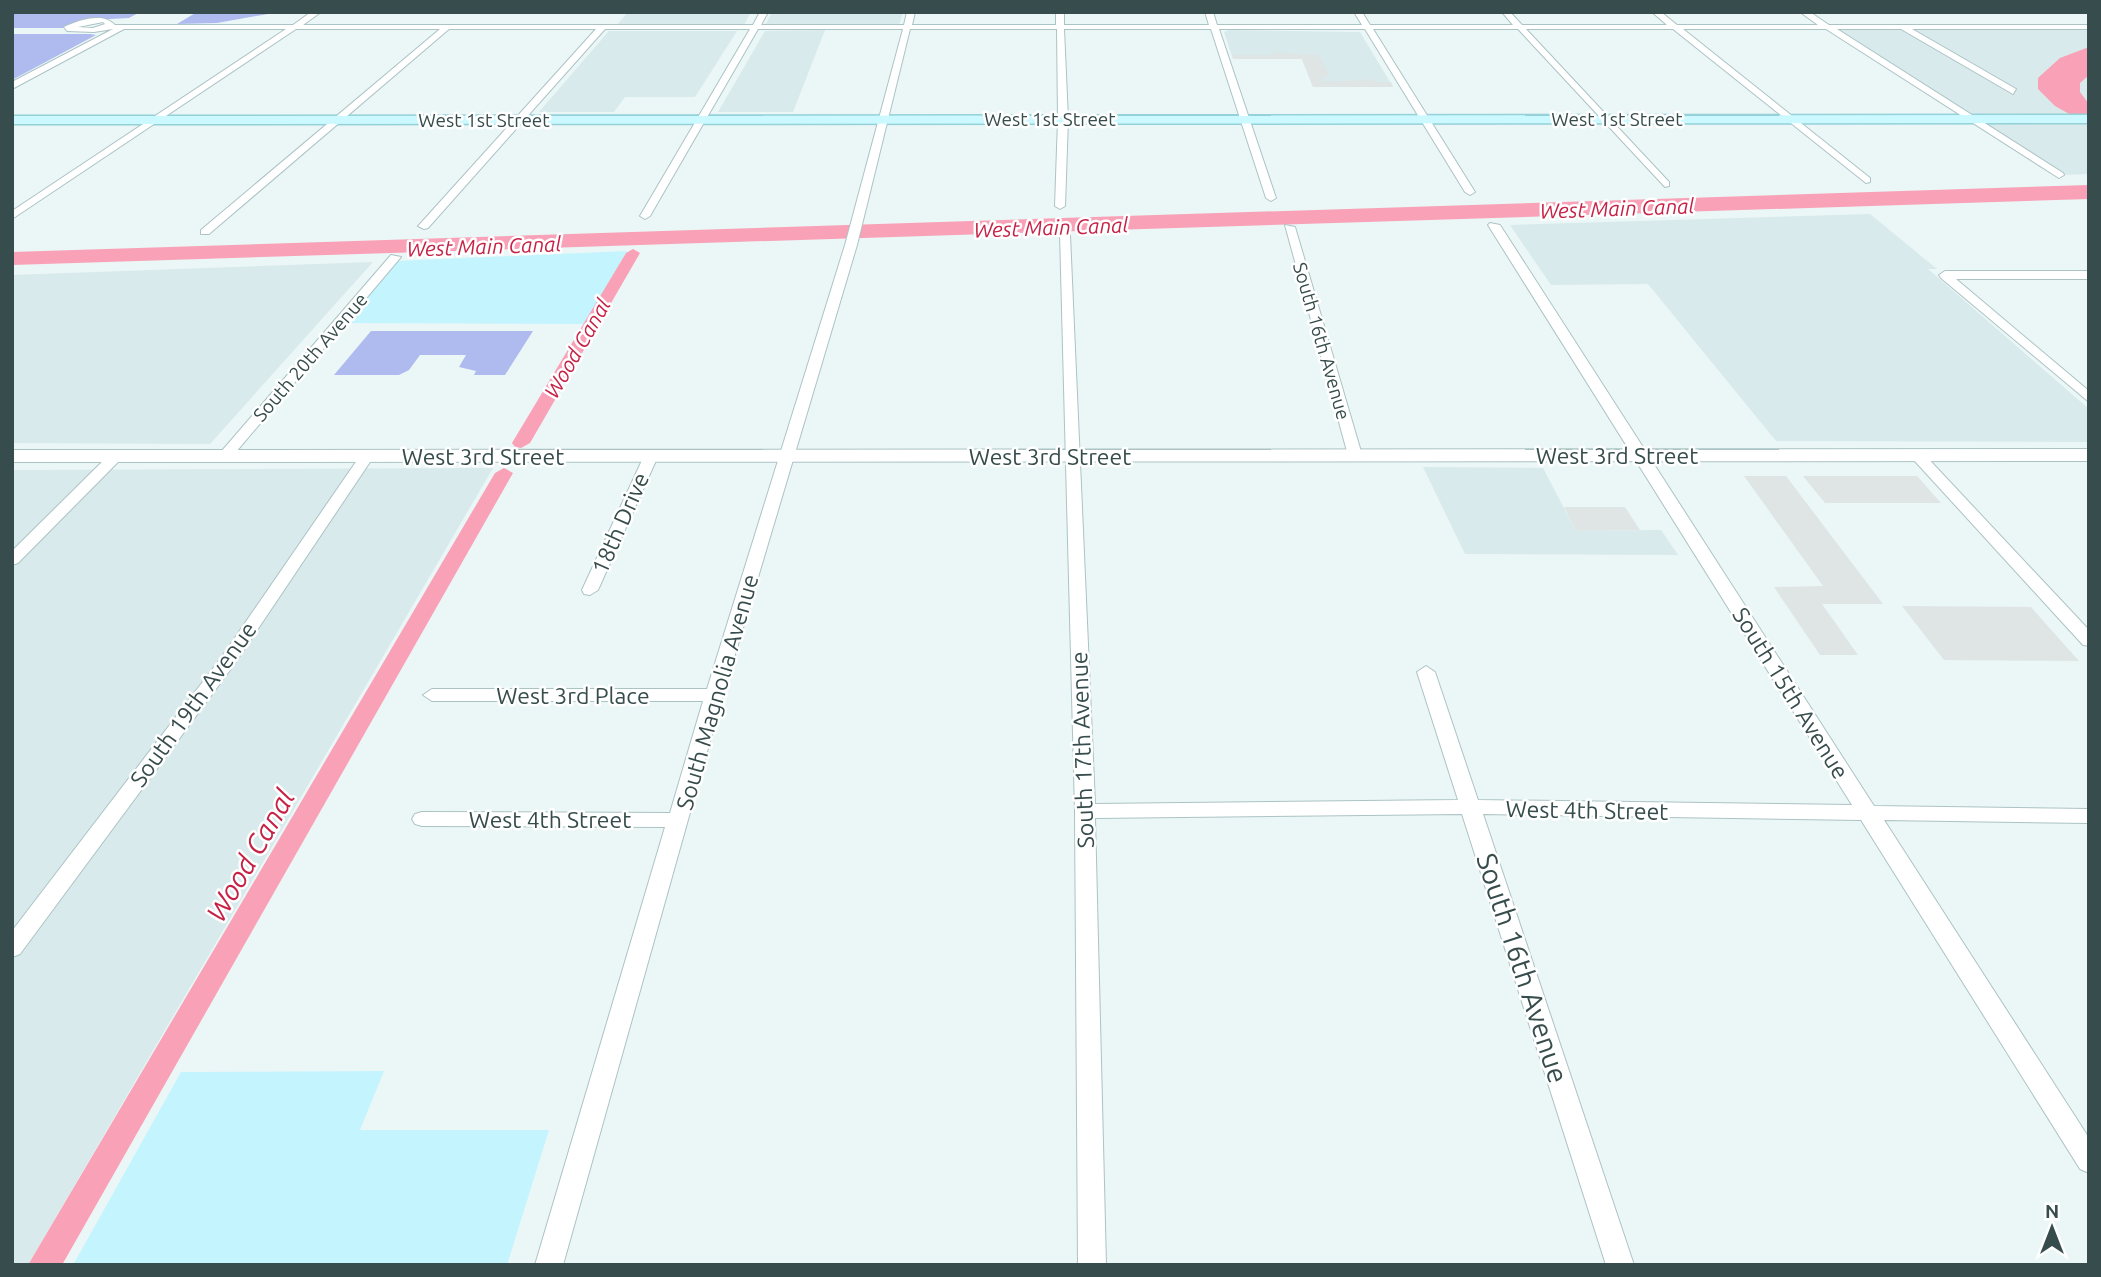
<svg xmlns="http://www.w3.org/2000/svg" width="2101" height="1277" font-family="Ubuntu,sans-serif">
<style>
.residential{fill:#d8eaeb}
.green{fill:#afbbef}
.sand{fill:#c4f5fe}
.parking{fill:#dfe5e5}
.water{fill:#f9a1b6}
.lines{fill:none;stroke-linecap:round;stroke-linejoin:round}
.canal{fill:#f9a1b6;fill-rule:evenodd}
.minor-casing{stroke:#acc3c4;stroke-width:2}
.tertiary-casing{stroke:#acc3c4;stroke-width:2}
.secondary-casing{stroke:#94d1d8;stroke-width:3}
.minor{fill:#fff;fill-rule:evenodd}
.tertiary{fill:#fff;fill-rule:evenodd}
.secondary{fill:#ccf9ff;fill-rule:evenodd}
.labels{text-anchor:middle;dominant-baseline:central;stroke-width:5;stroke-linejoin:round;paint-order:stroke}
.far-street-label{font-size:19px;fill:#374c4c;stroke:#fff}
.far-water-label{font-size:21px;font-style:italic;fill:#c62246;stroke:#fff}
.street-label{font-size:23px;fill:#374c4c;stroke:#fff}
.near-water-label{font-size:28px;font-style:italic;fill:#c62246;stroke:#fff}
.near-street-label{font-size:28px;fill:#374c4c;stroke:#fff}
</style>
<rect width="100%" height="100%" fill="#ebf6f7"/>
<!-- residential -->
<g class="residential">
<polygon points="628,12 751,12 744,25 617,25"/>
<polygon points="772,12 903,12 899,25 765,26"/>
<polygon points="1829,28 2089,28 2089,174 2059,175"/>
<polygon points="825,30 793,112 718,112 765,31"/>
<polygon points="1229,30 1360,32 1393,87 1313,87 1302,59 1233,59 1224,32"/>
<polygon points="609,31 737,31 695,97 625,97 614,112 539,112"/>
<polygon points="1870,214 1937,269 1928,269 2089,409 2089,442 1776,441 1648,284 1551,285 1510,225"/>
<polygon points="373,262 210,444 12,443 12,275"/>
<polygon points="1423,467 1543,468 1576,531 1661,530 1678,555 1465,554"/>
<polygon points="493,468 28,1265 12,1265 12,470"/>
</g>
<!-- green -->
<g class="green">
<polygon points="12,12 140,12 129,18 92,20 63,28 12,28"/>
<polygon points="197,12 279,12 217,23 177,24"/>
<polygon points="12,34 90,34 96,35 12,80"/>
<polygon points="371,331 533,331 505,375 474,375 476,371 459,367 466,355 420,355 409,370 399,375 334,375"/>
</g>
<!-- sand -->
<g class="sand">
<polygon points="627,251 584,324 346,323 398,261"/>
<polygon points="384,1071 360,1130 549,1130 507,1265 73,1265 181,1072"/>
</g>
<!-- parking -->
<g class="parking">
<polygon points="1272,52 1319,55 1330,77 1322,77 1324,82 1373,79 1375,82 1391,82 1393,87 1313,87 1302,59 1233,59 1232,55 1273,55"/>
<polygon points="1744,476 1786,476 1883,604 1822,604 1858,655 1820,655 1774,587 1823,586"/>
<polygon points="1803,476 1917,476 1941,503 1825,503"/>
<polygon points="1564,507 1625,507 1640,530 1576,531"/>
<polygon points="1902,606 2031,607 2079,661 1944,660"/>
</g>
<!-- water -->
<g class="water">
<polygon points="2089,47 2089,75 2080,83 2080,92 2089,104 2089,125 2055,106 2038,89 2038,78 2060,58"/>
<polygon points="2089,185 2089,199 12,265 12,252"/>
</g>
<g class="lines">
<!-- canal -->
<g class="canal">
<polygon points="633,249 640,253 530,443 521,448 515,447 512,443 626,253"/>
<polygon points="504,468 513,473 62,1265 28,1265 495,473"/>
</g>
<defs>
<g id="minor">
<path d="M311 12H321L303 25H753L760 12H768L761 25H904L907 12H915L912 25H1056V12H1064V25H1209L1205 12H1213L1217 25H1362L1354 12H1362L1370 25H1513L1502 12H1510L1522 25H1667L1652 12H1661L1677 25H1818L1800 12H1810L1829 25H2089V29H1912L2016 89 2013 94 1901 29H1837L2063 173 2064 175 2059 178 1826 29H1683L1870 178V182L1866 183 1673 29H1526L1669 182V186L1665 187 1518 29H1373L1475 192 1470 195 1465 192 1365 29H1219L1276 198 1271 201 1266 198 1211 29H1064L1068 119 1065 206 1060 209 1055 206 1058 119 1057 29H910L857 245 723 695 563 1265H535L665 827 422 826 415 824 412 819 415 814 422 812 670 813 703 701H432L423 695 432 689H707L845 245 903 29H758L650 216 645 219 640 216 750 29H605L428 228 424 229 418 226 420 224 596 29H449L209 234H201V230L440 29H296L12 219V211L286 29H124L12 89V82L113 29 94 32 67 31 64 27C80 20 102 12 115 25H293ZM103 22 105 24 93 28 78 27Z"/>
<polygon points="1490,223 1500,225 1874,806 2089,809 2089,823 1884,820 2089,1138 2089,1173 2080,1169 1861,820 1483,814 1634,1265 1606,1265 1462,814 1095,818 1106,1265 1078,1265 1075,811 1060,233 1070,235 1095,804 1458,800 1417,672 1426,666 1435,672 1478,800 1852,805 1488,225"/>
<polygon points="1285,225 1295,227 1362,455 1360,458 1350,458 1348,455"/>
<polygon points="391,255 401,257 230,459 220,459 220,453"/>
<polygon points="1945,271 2089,271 2089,279 1956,279 2089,391 2089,402 1941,278 1939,275"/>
<polygon points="117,451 122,452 122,458 18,563 12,565 12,551 112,452"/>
<polygon points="1917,451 1922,452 2089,630 2089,646 2083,645 1912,458 1912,452"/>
<polygon points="367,452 374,456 233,666 20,954 12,957 12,931 221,658 362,453"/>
<polygon points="651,452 658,456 598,590 590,595 584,594 582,590 644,456"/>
</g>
<polygon id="tertiary" points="2089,449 2089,461 12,462 12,450"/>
<polygon id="secondary" points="2089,115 2089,123 12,124 12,116"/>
</defs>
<!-- minor casing -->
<use href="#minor" class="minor-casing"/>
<!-- tertiary casing -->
<use href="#tertiary" class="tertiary-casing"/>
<!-- secondary casing -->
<use href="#secondary" class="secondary-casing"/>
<!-- minor -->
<use href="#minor" class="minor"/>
<!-- tertiary -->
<use href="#tertiary" class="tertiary"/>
<!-- secondary -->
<use href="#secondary" class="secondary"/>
</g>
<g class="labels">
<!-- far-street labels -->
<g class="far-street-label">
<text x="1050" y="119">West 1st Street</text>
<text x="1617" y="119">West 1st Street</text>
<text x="484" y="120">West 1st Street</text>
<text transform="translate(1322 341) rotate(74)">South 16th Avenue</text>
<text transform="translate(310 357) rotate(-49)">South 20th Avenue</text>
</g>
<!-- far-water labels -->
<g class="far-water-label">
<text transform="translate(1617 208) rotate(-2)">West Main Canal</text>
<text transform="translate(1051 227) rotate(-2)">West Main Canal</text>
<text transform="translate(484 246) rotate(-2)">West Main Canal</text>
<text transform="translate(577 348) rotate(-60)">Wood Canal</text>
</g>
<!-- street labels -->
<g class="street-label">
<text x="1617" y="455">West 3rd Street</text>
<text x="483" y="456">West 3rd Street</text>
<text x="1050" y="456">West 3rd Street</text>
<text transform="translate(620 523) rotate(-66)">18th Drive</text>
<text transform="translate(717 692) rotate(-74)">South Magnolia Avenue</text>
<text transform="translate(1791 693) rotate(58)">South 15th Avenue</text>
<text x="573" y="695">West 3rd Place</text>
<text transform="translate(193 704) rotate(-54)">South 19th Avenue</text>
<text transform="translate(1082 750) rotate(-92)">South 17th Avenue</text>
<text transform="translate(1587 810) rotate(1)">West 4th Street</text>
<text x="550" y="819">West 4th Street</text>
</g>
<!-- near-water labels -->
<g class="near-water-label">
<text transform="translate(250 855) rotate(-60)">Wood Canal</text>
</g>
<!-- near-street labels -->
<g class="near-street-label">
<text transform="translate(1523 968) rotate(72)">South 16th Avenue</text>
</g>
</g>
<!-- border -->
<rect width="2101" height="1277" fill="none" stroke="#374c4c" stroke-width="28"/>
<!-- north arrow -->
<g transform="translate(2052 1228)" stroke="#ffffff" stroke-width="5" paint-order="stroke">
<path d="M0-5L12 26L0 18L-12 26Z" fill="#374c4c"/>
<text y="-10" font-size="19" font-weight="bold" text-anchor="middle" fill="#374c4c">N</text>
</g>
</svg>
